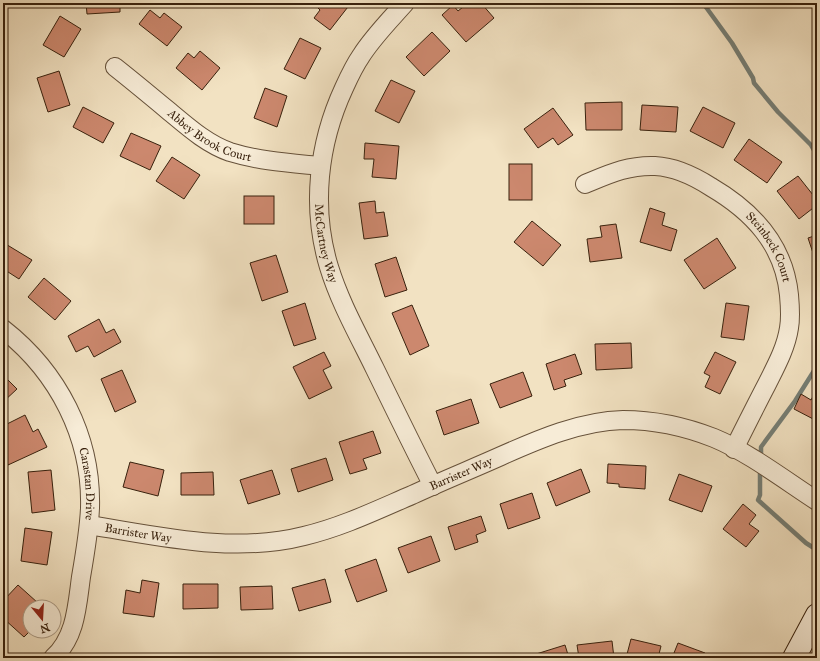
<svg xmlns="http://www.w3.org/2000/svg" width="820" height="661" font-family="'IM FELL Great Primer',serif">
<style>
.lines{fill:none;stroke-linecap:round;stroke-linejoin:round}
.stream{stroke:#757e75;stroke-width:4.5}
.building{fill:#cc886e;stroke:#38210d}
.street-casing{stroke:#66513a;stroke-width:20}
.secondary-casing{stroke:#38210d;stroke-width:24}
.street{stroke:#f7ecd7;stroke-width:18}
.secondary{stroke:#f7ecd7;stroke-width:22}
.labels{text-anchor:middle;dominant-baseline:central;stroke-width:3.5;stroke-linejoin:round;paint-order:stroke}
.street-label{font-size:12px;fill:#38210d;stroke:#f7ecd7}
</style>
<rect width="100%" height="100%" fill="#f2e2c2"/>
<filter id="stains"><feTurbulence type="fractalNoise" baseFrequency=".005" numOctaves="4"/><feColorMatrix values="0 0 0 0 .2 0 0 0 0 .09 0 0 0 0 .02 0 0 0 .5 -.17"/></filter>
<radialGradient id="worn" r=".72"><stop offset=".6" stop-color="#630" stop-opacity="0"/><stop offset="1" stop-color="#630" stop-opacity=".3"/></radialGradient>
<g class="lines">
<!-- stream -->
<g class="stream">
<polyline points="703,3 732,43 753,78 754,83 778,112 811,145 817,155"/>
<polyline points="761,458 761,447 795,401 817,366"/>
<polyline points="760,470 760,495 758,500 806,543 817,550"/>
</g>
</g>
<!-- building -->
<g class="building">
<polygon points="86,3 120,3 120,12 87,14"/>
<polygon points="321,3 351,3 330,30 314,18 320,10 317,7"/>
<polygon points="468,3 481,3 494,18 466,42 442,15 453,5 458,11"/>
<polygon points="150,10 160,18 164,13 182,27 167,46 139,24"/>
<polygon points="60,16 81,29 64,57 43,45"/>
<polygon points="432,32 450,51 424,76 406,57"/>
<polygon points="300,38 321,48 305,79 284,69"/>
<polygon points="200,51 220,68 202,90 176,68 188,53 194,58"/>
<polygon points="59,71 70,105 48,112 37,78"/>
<polygon points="391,80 415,91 399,123 375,111"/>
<polygon points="265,88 287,96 277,127 254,118"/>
<polygon points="622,102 622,130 586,130 585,103"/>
<polygon points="642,105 678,107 676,132 640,130"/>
<polygon points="83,107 114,123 103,143 73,127"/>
<polygon points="703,107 735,123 723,148 690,131"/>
<polygon points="553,108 573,135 558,145 553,138 538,148 524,129"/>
<polygon points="131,133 161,146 150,170 120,156"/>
<polygon points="749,139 782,162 767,183 734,160"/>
<polygon points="365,143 399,146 396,179 372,177 374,159 364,159"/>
<polygon points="172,157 200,175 184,199 156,181"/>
<rect x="509" y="164" width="23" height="36"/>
<polygon points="798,176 817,200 817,205 799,219 777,191"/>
<rect x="244" y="196" width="30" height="28"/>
<polygon points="375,201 376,213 384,212 388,236 364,239 359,203"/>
<polygon points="650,208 665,213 662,225 677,230 671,251 640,242"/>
<polygon points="532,221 561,245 543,266 514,242"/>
<polygon points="616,224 622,258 590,262 587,239 602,237 600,226"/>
<polygon points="817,235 817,265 808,238"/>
<polygon points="717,238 736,268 704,289 684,260"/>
<polygon points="4,243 32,260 19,279 5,270 3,273 3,245"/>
<polygon points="276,255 288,292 262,301 250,263"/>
<polygon points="396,257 407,290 385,297 375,264"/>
<polygon points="44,278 71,301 55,320 28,297"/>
<polygon points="305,303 316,339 294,346 282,311"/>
<polygon points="726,303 749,306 744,340 721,337"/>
<polygon points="412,305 429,346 410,355 392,313"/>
<polygon points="99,319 106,333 114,329 121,342 94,357 88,346 76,352 68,336"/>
<polygon points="631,343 632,368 596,370 595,344"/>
<polygon points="324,352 331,366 323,370 332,388 309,399 293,367"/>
<polygon points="715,352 736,362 720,394 705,387 710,376 704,373"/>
<polygon points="575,354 582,374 564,380 566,386 554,390 546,364"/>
<polygon points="122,370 136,402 115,412 101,379"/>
<polygon points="523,372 532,396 500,408 490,384"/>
<polygon points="5,377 17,389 3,402 3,379"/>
<polygon points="817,389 817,421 794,409 801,394 811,400"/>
<polygon points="471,399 479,423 444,435 436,411"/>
<polygon points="25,415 33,432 38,429 47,447 8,465 3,454 3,426"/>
<polygon points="373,431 381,453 363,459 367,469 350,474 339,442"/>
<polygon points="326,458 333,480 298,492 291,469"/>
<polygon points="130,462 164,470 158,496 123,487"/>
<polygon points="608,464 646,466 645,489 619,487 619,484 607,483"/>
<polygon points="581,469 590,492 556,506 547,483"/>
<polygon points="51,470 55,510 32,513 28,472"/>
<polygon points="272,470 280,494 248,504 240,480"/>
<polygon points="213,472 214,495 181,495 181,473"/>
<polygon points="679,474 712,486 702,512 669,500"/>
<polygon points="532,493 540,518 508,529 500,504"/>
<polygon points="743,504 756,515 749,524 759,531 746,547 723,529"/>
<polygon points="481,516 486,531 476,535 478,542 455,550 448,527"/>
<polygon points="25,528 52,532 47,565 21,561"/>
<polygon points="431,536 440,561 408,573 398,548"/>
<polygon points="376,559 387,591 357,602 345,570"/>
<polygon points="325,579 331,602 299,611 292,588"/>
<polygon points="142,580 159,583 154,617 123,613 126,590 140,593"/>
<polygon points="183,584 218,584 218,608 183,609"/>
<polygon points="18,585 38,603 34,607 30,607 30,611 25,617 30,621 30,631 24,637 3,618 3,601"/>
<polygon points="272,586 273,609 241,610 240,587"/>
<polygon points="631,639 661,646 658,658 626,658"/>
<polygon points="612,641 614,658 579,658 577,645"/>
<polygon points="678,643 705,653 703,658 672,658"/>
<polygon points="565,645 569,658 534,658 533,655"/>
</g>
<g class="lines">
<defs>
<g id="street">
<path id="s1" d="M405 3C390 20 373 37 361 56 354 66 349 77 344 88 318 144 311 208 329 267 340 303 359 336 375 369 394 408 413 447 433 486"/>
<path id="s2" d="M115 67C134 82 152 97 170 112 188 127 207 144 230 152 259 161 290 163 320 166"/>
<path id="s3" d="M585 184C609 174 628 165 655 166 675 167 694 176 711 187 752 211 784 244 789 295 790 306 791 317 789 328 786 348 776 366 767 384 756 405 745 427 734 449"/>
<path id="s4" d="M3 329C58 372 92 437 90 508 89 531 85 554 81 577 77 606 76 637 53 658"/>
<path id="s5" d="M89 525C159 536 233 554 304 536 342 527 377 510 412 495 442 481 472 469 501 456 539 439 581 421 623 420 654 420 686 427 714 438 748 452 786 481 817 501"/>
</g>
<polyline id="secondary" points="794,658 817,615"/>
</defs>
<!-- street casing -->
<use href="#street" class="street-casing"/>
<!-- secondary casing -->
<use href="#secondary" class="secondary-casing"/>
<!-- street -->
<use href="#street" class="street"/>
<!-- secondary -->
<use href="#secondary" class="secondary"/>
</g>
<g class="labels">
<!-- street labels -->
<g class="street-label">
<text stroke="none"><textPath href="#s2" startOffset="118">Abbey Brook Court</textPath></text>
<text stroke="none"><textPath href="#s1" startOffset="265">McCartney Way</textPath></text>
<text stroke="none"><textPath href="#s3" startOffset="219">Steinbeck Court</textPath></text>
<text stroke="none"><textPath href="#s5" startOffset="386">Barrister Way</textPath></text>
<text stroke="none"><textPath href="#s4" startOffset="182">Carastan Drive</textPath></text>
<text stroke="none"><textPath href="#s5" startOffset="50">Barrister Way</textPath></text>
</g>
</g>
<!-- margin -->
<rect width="820" height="661" fill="none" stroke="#f2e2c2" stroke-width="16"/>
<rect x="4" y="4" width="812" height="653" fill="none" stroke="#38210d" stroke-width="2"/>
<rect x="8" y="8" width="804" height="645" fill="none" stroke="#38210d"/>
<!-- north arrow -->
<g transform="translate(42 619) rotate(162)"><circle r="19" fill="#f7ecd7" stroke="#ab9b86"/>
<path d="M0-3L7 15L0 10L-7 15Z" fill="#8f2418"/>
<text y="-6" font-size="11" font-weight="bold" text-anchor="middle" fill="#38210d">N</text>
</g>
<rect width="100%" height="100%" filter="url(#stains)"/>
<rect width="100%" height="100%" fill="url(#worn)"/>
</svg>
